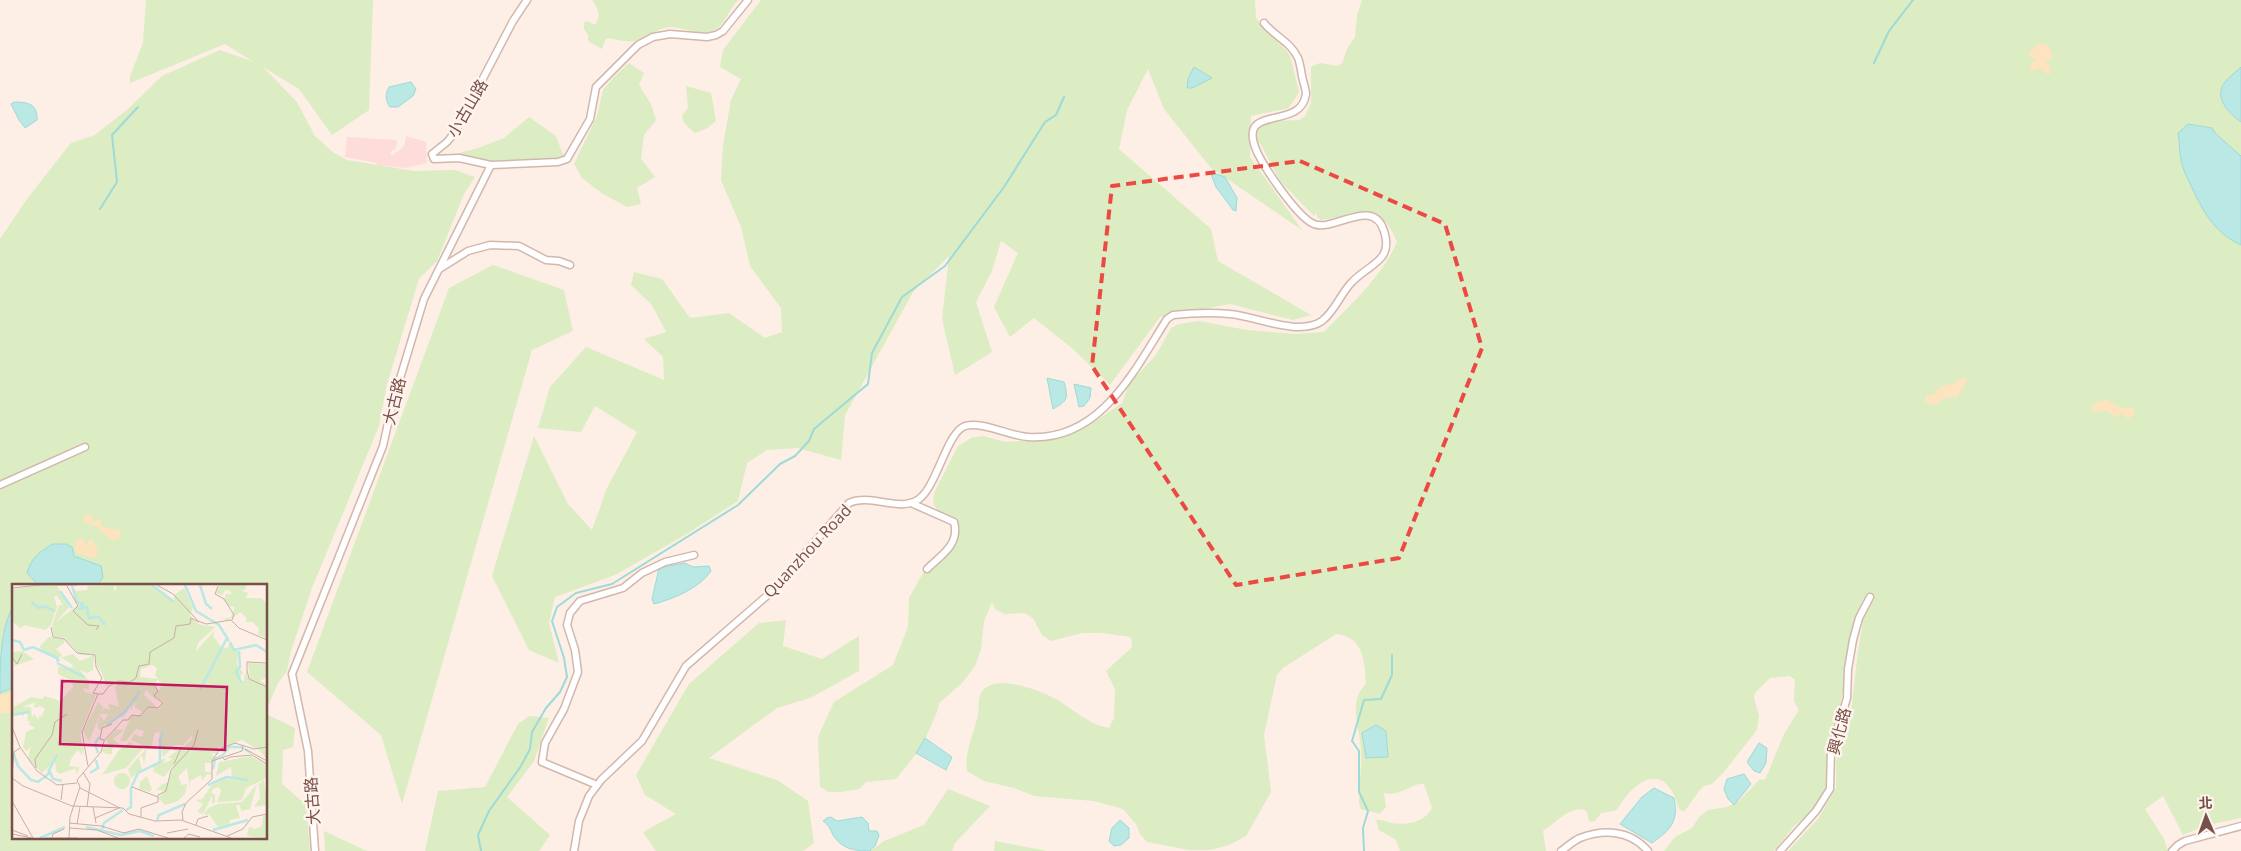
<svg xmlns="http://www.w3.org/2000/svg" width="2241" height="851" font-family="'Open Sans','Noto Sans TC',sans-serif">
<style>
.commercial{fill:#fedcd9}
.green{fill:#dcecc3}
.sand{fill:#fee3bf}
.water{fill:#b9e8e5;stroke:#9edad7}
.lines{fill:none;stroke-linecap:round;stroke-linejoin:round}
.stream{stroke:#9edad7;stroke-width:2}
.minor-casing{stroke:#d2b7ad;stroke-width:9}
.minor{stroke:#fff;stroke-width:6}
.marked{fill:none;stroke:#ec4945;stroke-width:4;stroke-dasharray:10 6;stroke-linejoin:round}
.labels{text-anchor:middle;dominant-baseline:central;stroke-width:5;stroke-linejoin:round;paint-order:stroke}
.street-label{font-size:16px;fill:#785049;stroke:#fff4ed}
.inset-river{fill:none;stroke:#b9e8e5;stroke-width:2.5}
.inset-road{fill:none;stroke:#c8afa7;stroke-width:1}
.view{fill:#c2185b;fill-opacity:0.15;stroke:#c2185b;stroke-width:2.5}
.inset-edge{fill:none;stroke:#785049;stroke-width:2.5}
</style>
<rect width="100%" height="100%" fill="#fdefe5"/>
<!-- commercial -->
<polygon class="commercial" points="406,136 426,142 427,163 405,168 377,165 377,163 345,157 347,137 397,140 396,148 390,152 392,156 404,146"/>
<!-- green -->
<g class="green">
<polygon points="146,0 373,0 369,110 332,135 299,89 263,67 297,102 315,136 334,153 347,160 414,171 455,170 475,177 464,194 437,261 419,279 387,384 379,426 312,588 291,651 287,671 278,683 266,711 266,585 14,585 14,837 266,837 266,714 295,728 293,747 283,750 282,784 306,805 310,851 0,851 0,239 27,199 71,143 95,135 128,109 162,76 220,50 254,62 225,44 130,83 130,76 143,43"/>
<path d="M592 0H738C729 9 726 24 714 30 700 37 686 28 672 27 657 27 647 38 635 41 626 43 616 39 608 38L605 40 602 49 588 41V35L584 29V23L587 21 595 25C602 17 598 8 592 0Z"/>
<polygon points="761,0 1255,0 1256,18 1290,55 1299,92 1289,108 1251,116 1250,157 1302,230 1211,168 1164,109 1148,69 1127,110 1119,149 1211,229 1218,261 1311,315 1293,320 1230,304 1160,317 1110,385 1073,349 1034,318 1010,337 994,307 1018,253 1001,241 992,271 976,302 992,352 955,375 942,319 949,256 913,292 845,415 841,460 797,448 767,450 747,463 738,501 685,535 615,575 555,597 549,623 559,663 529,650 492,576 534,436 568,504 592,530 607,488 637,432 595,406 581,432 538,428 550,387 586,347 664,380 663,357 644,339 666,332 652,305 631,285 634,272 662,279 690,318 729,313 765,338 782,332 781,308 750,266 741,227 721,180 723,145 731,100 741,79 720,67 723,50"/>
<path d="M1362 0H2241V818L2207 825 2183 835 2163 796 2145 809 2164 839 2168 851H1788L1818 819 1836 788V761L1850 721 1858 651 1863 622 1855 620 1847 654 1844 688 1829 750 1826 792 1813 811 1793 827 1774 851H1664L1675 837 1692 828 1700 816 1708 810 1727 807 1739 801 1760 779 1765 780 1784 734 1799 710 1794 701 1795 680 1790 676 1770 678 1755 693 1754 698 1759 716 1757 730 1723 773 1712 784 1704 786 1699 791 1684 812 1680 810C1677 804 1675 796 1672 791 1654 762 1627 791 1617 810L1601 813 1595 821 1589 822 1587 812 1583 809C1566 809 1557 822 1543 831L1546 851H1400L1396 840 1379 830 1376 820C1383 819 1385 822 1391 823 1408 825 1424 823 1432 808L1424 784C1413 782 1402 797 1384 793L1386 807 1380 814 1361 809 1359 804C1359 786 1362 767 1361 750 1360 724 1347 705 1366 683 1364 660 1364 637 1336 634L1283 668 1277 675 1264 735 1271 792 1246 836 1229 845 1210 850H1189L1147 842 1140 834 1136 824 1123 809 1094 801 1034 796 1014 788 984 781 967 771C964 753 974 733 978 715 979 709 978 698 981 693 992 673 1037 689 1052 697 1072 707 1086 724 1109 728L1114 718 1115 689 1106 671 1132 647 1131 637 1102 633H1082L1051 641 1042 635 1033 618 1024 613 1005 614 996 610 992 602 984 621 981 649 975 666 962 683 939 703 937 712 921 748 896 779 866 782 859 789 840 792H829L820 787 818 737 834 702 893 665 908 627 909 598 923 573 952 549 957 530 952 521 937 510 933 502 935 491 958 446 971 438 983 436 1006 442 1035 440 1097 420 1122 403 1129 384 1156 355 1171 328 1179 324 1199 321 1247 330 1295 334 1324 332C1351 304 1381 278 1397 242 1393 233 1388 220 1377 218 1360 213 1338 218 1321 220L1317 217 1316 212 1314 216 1280 181 1260 143 1257 144 1256 131 1259 124 1277 121 1299 120 1305 116 1311 103V67L1320 63 1338 66 1342 63 1347 49 1355 37 1357 16Z"/>
<polygon points="629,63 644,73 639,85 651,104 656,120 644,135 641,159 655,177 637,188 641,204 627,207 603,194 582,178 574,164 597,116 603,90 613,78"/>
<polygon points="686,86 711,93 716,121 706,129 695,133 684,123 682,116 688,108"/>
<polygon points="529,117 556,136 562,152 566,157 556,161 524,160 492,164 448,156 478,148 504,138"/>
<polygon points="493,265 564,290 573,331 532,350 402,804 381,735 307,672 449,288"/>
<polygon points="786,620 783,646 822,659 859,636 859,671 810,698 777,708 709,758 777,780 808,801 814,843 803,851 656,851 643,832 676,814 645,795 636,775 689,684 759,623"/>
<polygon points="529,716 549,718 534,761 507,797 550,835 539,851 425,851 438,791 485,787 518,724"/>
<polygon points="948,789 990,806 955,843 952,851 871,851 884,841 924,825"/>
<polygon points="324,831 367,851 325,851"/>
<polygon points="995,841 1047,851 994,851"/>
</g>
<!-- sand -->
<g class="sand">
<polygon points="2039,44 2048,45 2052,54 2051,60 2045,62 2049,65 2051,72 2048,75 2040,68 2033,71 2030,69 2031,64 2037,60 2030,57 2029,52"/>
<polygon points="1963,377 1968,381 1964,384 1964,389 1960,391 1958,397 1944,398 1936,405 1925,402 1925,396 1934,394 1942,386 1955,383"/>
<polygon points="2105,399 2121,408 2134,408 2135,414 2128,419 2121,414 2115,417 2106,410 2098,412 2092,410 2092,405 2099,401 2103,402"/>
<path d="M90 514 93 518 91 521 101 520V526L120 531V537L116 540C107 539 104 533 98 528 93 524 87 525 83 519L84 515Z"/>
<polygon points="81,538 85,540 86,546 88,545 88,541 93,539 98,552 94,558 77,553 75,547 77,540"/>
<polygon points="14,687 14,701 10,702 14,706 13,711 6,714 0,713 0,695 8,694"/>
</g>
<!-- water -->
<g class="water">
<polygon points="1194,67 1212,78 1192,88 1187,88 1188,79"/>
<path d="M2241 67V122C2230 114 2215 100 2223 85 2227 78 2236 72 2241 67Z"/>
<path d="M411 82 416 89 413 96 398 107H390C385 100 385 94 389 87Z"/>
<path d="M14 102C28 102 38 104 37 120L25 128 19 120 11 104Z"/>
<path d="M2188 124 2212 128 2216 134 2241 156V245C2215 233 2204 213 2192 188 2188 179 2182 169 2181 159 2179 150 2180 142 2178 133Z"/>
<polygon points="1210,172 1225,177 1237,198 1236,211 1233,210 1216,187"/>
<path d="M1047 378 1064 382C1069 399 1067 401 1053 409Z"/>
<polygon points="1074,384 1091,388 1090,398 1084,406 1079,407"/>
<path d="M53 544H66L72 547 74 556 101 566 103 577 98 585H38L27 573C31 558 40 551 53 544Z"/>
<path d="M685 563 693 567 709 566 711 571C700 588 673 599 654 604L652 599 659 568Z"/>
<path d="M14 604V682L10 689 0 693C0 662 0 630 14 604Z"/>
<polygon points="1376,725 1386,731 1388,757 1366,758 1362,733"/>
<polygon points="925,738 952,757 946,770 916,753"/>
<polygon points="1759,743 1767,748 1766,763 1760,773 1754,771 1747,762"/>
<polygon points="1744,774 1751,784 1734,805 1728,799 1724,789 1727,779"/>
<path d="M1654 788 1674 798C1679 822 1670 830 1652 843L1620 824 1642 797Z"/>
<path d="M831 817 837 821 862 817 868 823 869 831H877L879 835 875 846 870 851C854 851 842 849 833 835 830 829 829 825 823 821L827 818Z"/>
<polygon points="1120,820 1129,828 1129,838 1121,845 1114,846 1109,841 1112,828"/>
</g>
<g class="lines">
<!-- stream -->
<g class="stream">
<polyline points="1874,63 1889,31 1913,0"/>
<polyline points="100,209 117,182 112,135 138,107"/>
<polyline points="481,851 478,835 489,811 521,766 530,749 532,732 546,708 560,692 567,677 564,658 552,621 557,607 576,593 612,584 738,505 780,464 795,456 809,441 814,429 868,384 872,353 902,297 945,266 1004,187 1045,122 1056,115 1064,97"/>
<polyline points="1364,851 1363,828 1368,811 1359,792 1359,751 1352,741 1364,700 1381,699 1392,675 1392,655"/>
</g>
<defs>
<g id="minor">
<polyline points="491,165 459,158 434,159 432,154 447,142 455,132 513,21 527,0"/>
<polyline points="441,268 468,251 490,245 519,246 546,260 559,261 570,265"/>
<polyline points="0,485 85,447"/>
<path d="M911 503 954 522C960 545 941 555 927 569"/>
<polyline points="597,785 542,762 545,743 564,709 578,672 575,650 567,625 570,613 580,601 623,588 642,573 665,562 694,555"/>
<polyline points="315,851 308,751 292,674 383,446 392,405 424,299 491,165 558,162 567,159 590,119 596,87 638,45 653,37 670,34 707,37 716,35 723,31 748,0"/>
<path d="M574 851 579 821 589 796 601 780 642 741 686 666 769 594 849 503C871 493 900 513 919 499 937 486 947 432 965 426 983 421 1009 436 1028 437 1100 442 1134 371 1167 319L1173 315C1191 313 1211 312 1230 314 1255 316 1299 337 1322 321 1335 311 1341 293 1352 282 1369 264 1394 261 1384 231 1373 196 1334 232 1314 224 1298 218 1266 170 1258 154 1233 101 1301 133 1306 94 1306 89 1303 82 1302 76 1301 70 1300 63 1298 58 1291 42 1274 36 1264 23"/>
<path d="M1561 851C1567 847 1573 841 1580 838 1604 829 1630 830 1648 851"/>
<polyline points="1780,851 1816,811 1830,789 1831,751 1847,698 1848,669 1853,640 1859,618 1870,597"/>
<polyline points="2172,851 2178,845 2185,841 2241,826"/>
</g>
</defs>
<!-- minor casing -->
<use href="#minor" class="minor-casing"/>
<!-- minor -->
<use href="#minor" class="minor"/>
</g>
<!-- marked area -->
<path class="marked" d="M1300 161 1445 224 1482 348 1399 558 1236 585 1092 366 1112 186Z"/>
<g class="labels">
<!-- street labels -->
<g class="street-label">
<text transform="translate(467 108) rotate(-60)">小古山路</text>
<text transform="translate(394 401) rotate(-76)">大古路</text>
<text transform="translate(807 551) rotate(-47)">Quanzhou Road</text>
<text transform="translate(1839 731) rotate(-75)">興化路</text>
<text transform="translate(312 801) rotate(-94)">大古路</text>
</g>
</g>
<!-- overview -->
<g transform="translate(12 584)">
<rect width="255" height="255" fill="#fdefe5"/>
<path d="M31 1 45 2 57 23 44 38 67 20 59 2 64 7 75 6 76 2 102 1V7L105 5 103 1H139L162 16V11L172 4 181 24 178 31 186 40 203 43 186 59 184 67 203 46 201 52 210 64H216L217 59 220 65 226 68 225 81 231 88 226 97H232L234 85 236 95 242 99 238 96 236 79 255 80V93L248 97 255 101V163L249 164H255V176L248 167 230 156 209 164 207 162 204 170 199 169 202 172 200 179H193V188H199V191L195 190 190 197 189 191 178 197V206L175 184 166 193 170 201 175 200 173 210 166 217 153 221 146 214 153 207 145 206 140 211 149 201 156 198 162 180 152 193 140 187 143 185 140 183 151 175H154L151 179 158 177 160 174H155L166 166 162 167 169 166 181 154 179 152 172 161H163L151 173 147 147 142 150 140 162H133L114 184 90 191 107 166 118 158 121 159 117 166 121 162H132L119 156 122 150 130 153 132 147 124 145 114 157H108L119 132 130 131 135 124 147 125 152 118 142 112 145 117 134 106 132 111 146 124 135 123 131 128 123 124V118L119 127V119L111 133 105 132 87 146 85 141 88 131 92 137 96 130H88L92 124 98 126 96 119 107 123 103 103 106 99 118 97H106L94 102 90 89 85 83 83 71H68L52 54 41 52 40 42 47 21H51L45 12H42L45 23 39 41 33 46 13 41 8 44 0 37V5ZM140 81 145 84 143 91 150 101 146 108 142 100 146 95 128 93 129 85ZM208 1H234V5L230 7 237 9 233 14H249L254 18 255 12V55L246 50 247 45 241 38H233L235 35 229 28 214 37 212 35 219 33 223 23 217 22 212 15 214 10H220L218 7 213 6 210 11 204 9ZM37 53 52 56V59L44 65 51 72 47 73 48 77 29 66 28 62ZM10 67 22 75 3 82 0 68ZM61 70 68 77 82 71 81 86 75 89 68 86 77 97V106L71 104 73 108 84 111 68 150 73 172 70 166V171L66 166 60 173 57 182 67 183V185L64 190V184L48 190 44 187 43 177 30 189 16 175 19 162 15 167 11 164 14 148 23 144 16 140 19 137H15L16 130H12L10 136 11 131H0V124L19 113 30 115 33 112 48 117 61 103 60 97 46 90V83L61 84 60 80 49 74ZM23 118 22 124 28 122 33 125 29 133 27 131V136L22 130 20 134 19 123H11ZM86 118 91 123 77 157 71 147ZM104 145 112 146 101 155 108 161 100 165V170H94L90 167 92 163H97L95 156ZM135 164 132 180 130 171 127 174 130 186 119 194 116 185 123 177 126 180 123 177ZM239 172 255 181V191L251 196 234 204 230 216 223 217 205 218 209 207 207 203 202 204 199 208 203 211V218L200 220V212L191 230 185 228 191 220 184 216 190 215 200 201 213 195 227 196 220 194 219 183 204 192 207 178ZM102 197a8 8 0 1 1 16 0a8 8 0 1 1-16 0ZM135 192 140 205 138 208 127 205 128 198ZM252 196 255 221 242 223 248 214 247 200ZM245 200 238 225 229 227 228 221H224L228 234 218 236 217 241 206 243 197 230 192 231 196 224 206 220 230 218ZM255 231V254L235 252 237 243 243 245 250 242 251 232Z" fill="#dcecc3" fill-rule="evenodd"/>
<path class="inset-river" d="M140 1 162 18M173 1 184 27 207 41 217 57M188 1 194 20 200 25M60 2 65 18 71 20 68 25 75 23 77 34H81M48 7 60 24M19 18 27 24 33 22 42 27M81 33H87L93 41M0 56 8 58 12 66 21 63 45 74 46 78M218 58 222 66 244 61 255 68M227 67 228 83 224 87 229 98M45 79 72 93M188 106 215 54M0 131 17 128M95 141 113 128 128 107M0 165 6 182 19 196 26 198 34 192M86 169 83 160 87 153M201 185 203 175 211 171 217 163H229L239 169M36 188 45 171M78 189 86 184 84 176M34 192 38 188 41 195 50 197M196 201 214 193 236 196M114 226 119 223V204L126 189 148 178V155L151 149M145 236 147 231 173 220M74 243 109 251 128 247 142 252M90 245 92 239 111 226M201 246 236 236M28 254 53 243"/>
<path class="inset-road" d="M27 1H65M145 1 161 10 186 37 194 40 219 36 227 44 255 56M55 2 66 22 61 27M206 2 203 10 212 15 222 31 220 36M0 4 28 1M61 27 76 41 87 42 84 46M39 43 41 53 52 55 65 69 83 71 84 83 90 94 81 109 86 110M0 73 5 80 10 70M255 79 235 78V86L237 95 255 103M0 143 8 163 25 187 45 201 65 199M92 156 88 155 90 144 100 140M162 165 169 164 162 180M233 165 255 177M211 174 213 176 218 173 240 171 255 180M200 177 230 167 231 161M76 182 70 148 86 110H91L97 102 107 97 118 98 124 94 127 82 137 80 138 68 162 54 164 42 178 40 179 34 187 38M24 184 23 175 40 151 43 138 55 130M71 188 78 200 75 223M0 191 2 168 8 164M0 194 11 202 60 222 111 224 117 230 143 237 169 236 219 254M120 203 146 213M68 204 108 224M49 216 51 200M0 217 21 254M81 223 84 239M129 233V224L146 218V211L154 207 159 186 182 161 186 146M83 234 107 224M171 236 170 228 174 219 200 195V177L208 165 223 159 242 165 255 163M57 239 89 242 112 249 127 245 156 254M65 240 68 223M184 241 186 235 196 232M57 244 85 246 106 254M0 246 16 252M155 249 176 245M0 250 20 254M215 252 231 245 240 233 255 230M40 253 41 250 52 245M34 254H66M57 254 58 233 68 203 65 196 89 168 92 157 111 136H116L120 131 128 132 136 123 146 124 151 119 142 112 146 107 143 102M172 254 177 250 188 253"/>
<path class="view" d="M50 97 215 103 213 166 48 160Z"/>
<rect width="255" height="255" class="inset-edge"/>
</g>
<!-- north arrow -->
<g transform="translate(2206 816) rotate(358)" stroke="#fff4ed" stroke-width="4" paint-order="stroke">
<path d="M0-4L9 19L0 12L-9 19Z" fill="#785049"/>
<text y="-8" font-size="14" font-weight="bold" text-anchor="middle" fill="#785049">北</text>
</g>
</svg>
